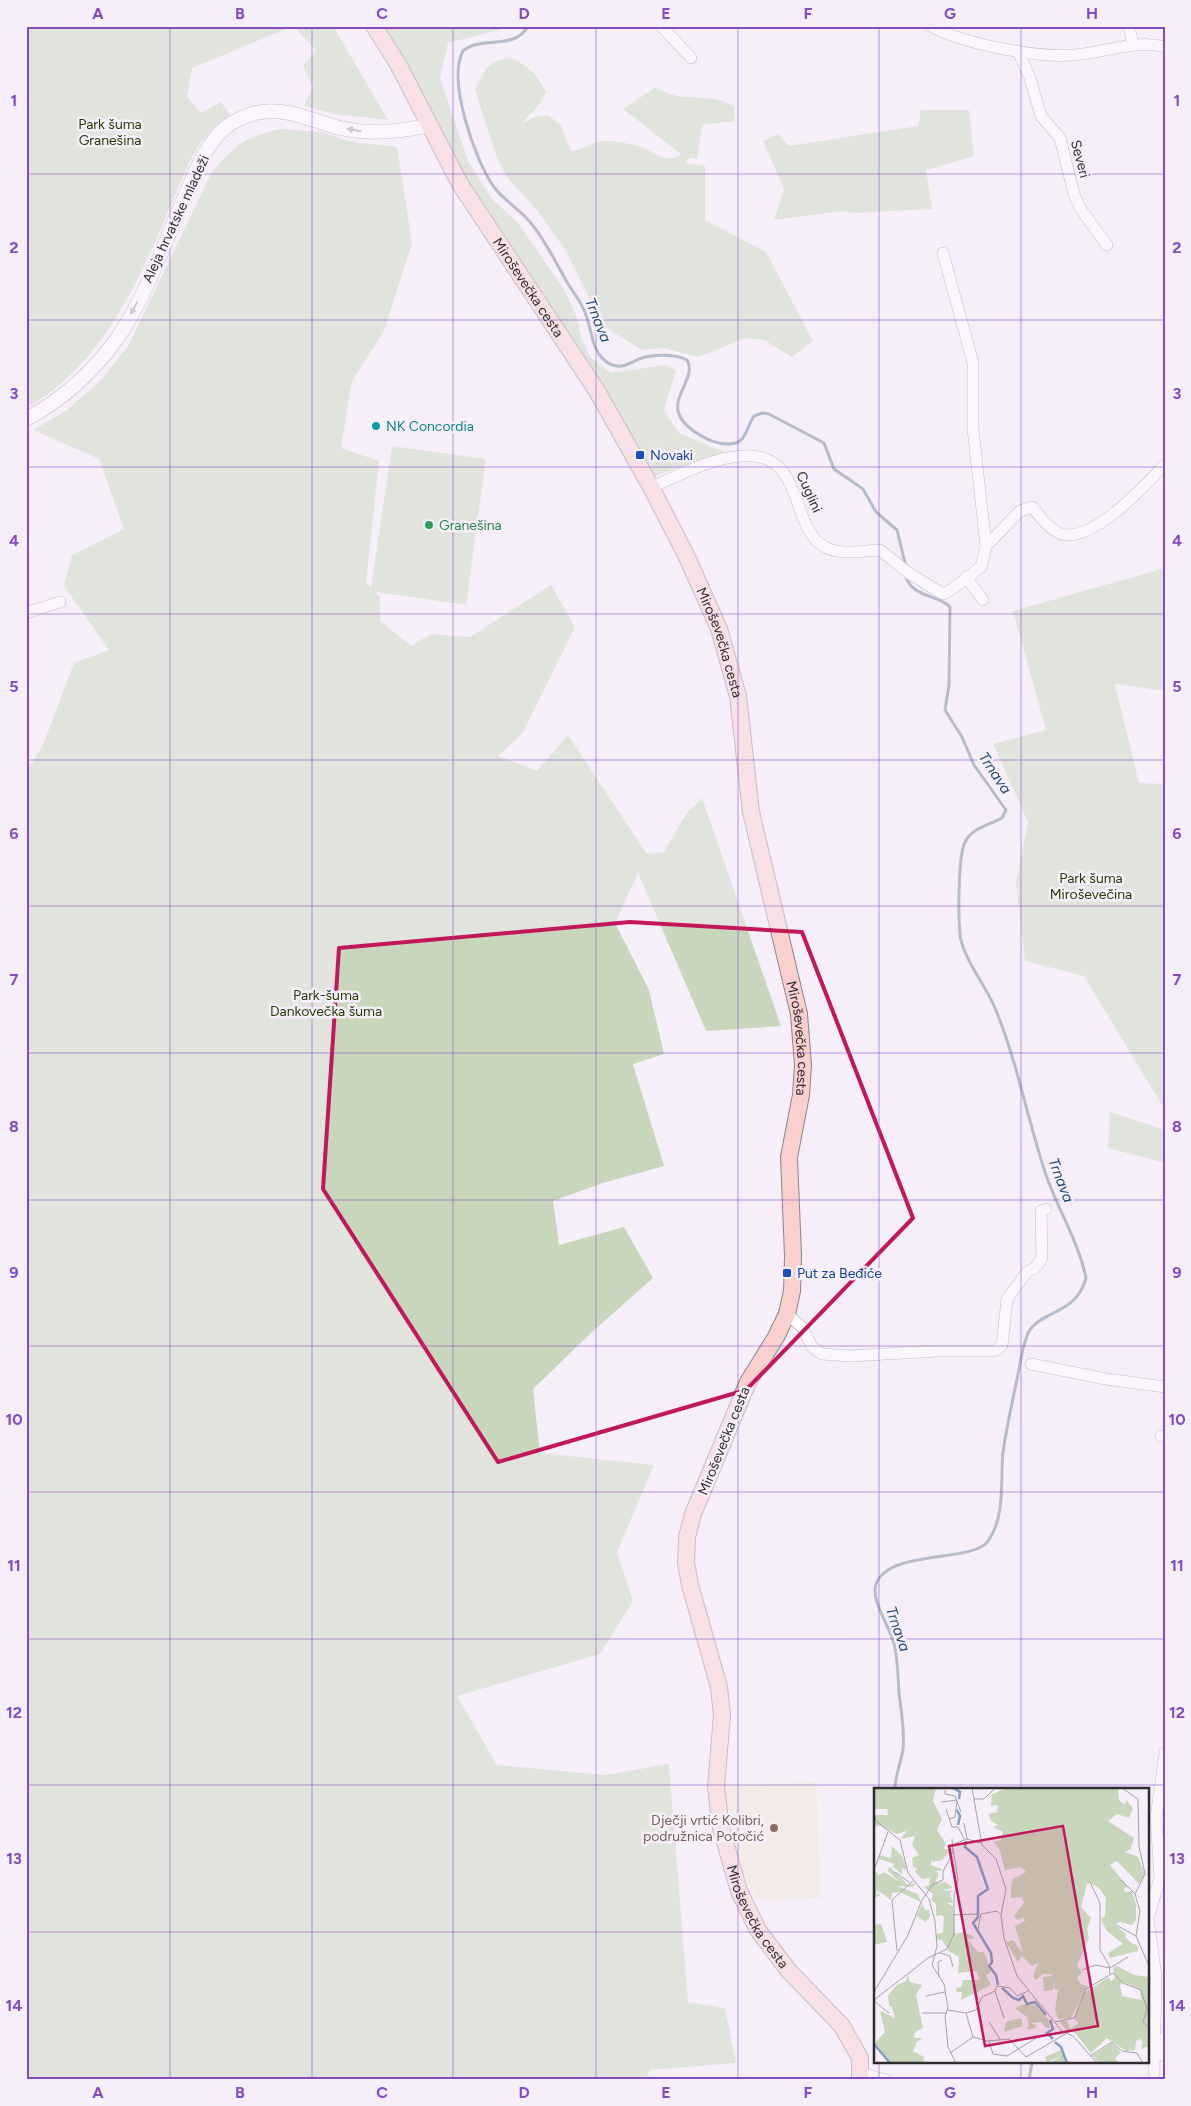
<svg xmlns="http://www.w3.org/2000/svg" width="1191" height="2106" font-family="Figtree,sans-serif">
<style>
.education{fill:#f1e7d2}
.green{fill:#c8d7bb}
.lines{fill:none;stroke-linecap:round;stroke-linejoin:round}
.stream{stroke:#6a7d96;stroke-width:3}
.minor-casing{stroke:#8b848e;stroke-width:12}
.tertiary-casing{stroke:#8b848e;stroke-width:15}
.secondary-casing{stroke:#8b848e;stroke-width:18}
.minor{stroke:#fff;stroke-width:11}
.tertiary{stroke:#fff;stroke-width:14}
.secondary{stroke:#f9d0ce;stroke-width:16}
.oneway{fill:#a1a0a2}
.marked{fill:none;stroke:#c2185b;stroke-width:4;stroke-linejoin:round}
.grid{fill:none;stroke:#844bc1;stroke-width:1;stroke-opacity:0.55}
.culture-dot{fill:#0f9aa8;stroke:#f6effa;stroke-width:2}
.transit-dot{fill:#1a4fb4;stroke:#f6effa;stroke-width:2}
.leisure-dot{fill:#2e9e5b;stroke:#f6effa;stroke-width:2}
.education-dot{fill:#8d6e63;stroke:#f6effa;stroke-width:2}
.labels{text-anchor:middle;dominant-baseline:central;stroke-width:5;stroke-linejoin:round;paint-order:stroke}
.park-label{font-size:14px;fill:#243d01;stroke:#f6effa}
.street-label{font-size:14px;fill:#2f2c30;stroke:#f6effa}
.culture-label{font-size:14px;fill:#0d838f;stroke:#f6effa;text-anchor:start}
.transit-label{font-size:14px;fill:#164399;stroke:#f6effa;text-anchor:start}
.leisure-label{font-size:14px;fill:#27864d;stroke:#f6effa;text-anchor:start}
.education-label{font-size:14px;fill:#785e54;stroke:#f6effa;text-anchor:end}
.water-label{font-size:15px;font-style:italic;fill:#214a76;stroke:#f6effa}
.inset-river{fill:none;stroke:#84a0c1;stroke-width:2.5}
.inset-road{fill:none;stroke:#a6a1a9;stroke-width:1}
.view{fill:#c2185b;fill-opacity:0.15;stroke:#c2185b;stroke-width:2.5}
.inset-edge{fill:none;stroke:#2f2c30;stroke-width:2.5}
.neatline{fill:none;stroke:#844bc1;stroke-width:2}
.grid-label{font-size:16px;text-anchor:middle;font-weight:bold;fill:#844bc1}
</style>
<rect width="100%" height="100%" fill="#f6effa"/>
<!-- education -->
<polygon class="education" points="816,1782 821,1898 757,1900 746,1879 743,1879 724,1801 723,1786"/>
<!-- green -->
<g class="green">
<path d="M26 26H333L388 120 334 114 304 106 313 87 303 66 316 50 293 26 192 68 187 97 201 113 221 102 230 115C194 137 184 176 168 212 137 286 99 368 26 408Z"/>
<polygon points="381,26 505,26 499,30 448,43 440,78 468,161 492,199 518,223 564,289 576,315 581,337 590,357 611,373 665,365 676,370 664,410 679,433 724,452 648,478 552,307 467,187"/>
<path d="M510 58C528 65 537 74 546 92L540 104 522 123 537 116 548 115 560 124 571 151C584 149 587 145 597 142 606 139 626 143 635 145 652 148 663 167 681 154L623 109 656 87C674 101 698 95 719 100 724 101 729 104 734 106V121L702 125 697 159 690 157 685 163 705 166V220L766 252 813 341 792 357 764 340 746 338 699 357 663 348 642 350 603 326 566 251 537 210 510 181 498 161 475 90C485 71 486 61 510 58Z"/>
<polygon points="921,110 969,110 974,156 926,170 932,209 854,213 841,211 774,220 784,189 763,141 778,134 789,146 918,126"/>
<path d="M280 129 321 132 353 142 397 147 412 243 384 331 352 381 341 448 379 461 366 583 371 588 392 446 486 459 466 605 376 592 380 597V621L411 646 431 634 470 637 551 585 575 627 522 734 498 756 537 771 568 735 647 854 664 852 686 814 702 798 781 1026 706 1031 638 873 615 923 649 990 664 1054 633 1064 664 1166 603 1183 553 1201 559 1245 624 1227 653 1278 592 1332 533 1389 540 1453 654 1465 617 1552 633 1601 600 1654 457 1696 497 1765 605 1775 669 1764 688 2002 725 2008 736 2063 650 2070 646 2080H26V773L43 745 74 663 109 650 64 586 72 555 124 529 99 459 33 430 67 410 101 380 128 346 212 172C235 145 245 137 280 129Z"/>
<polygon points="1165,568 1165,691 1115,684 1139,783 1165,784 1165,1110 1084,976 1025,961 1016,883 1028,822 993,744 1046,730 1013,611"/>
<polygon points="1110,1112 1165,1130 1165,1163 1108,1148"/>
</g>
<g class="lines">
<!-- stream -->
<g class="stream">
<path d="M528 26C515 51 482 35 463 51 447 80 475 161 494 187 505 202 523 211 534 227 547 244 556 263 567 282 572 291 579 299 583 308 593 326 589 353 610 364 622 370 631 362 642 358 654 354 676 354 687 360 700 382 654 404 695 432 704 438 716 444 727 444 747 445 745 429 754 416L762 413 769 414 824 443 834 469 863 489 876 512 897 530 906 567"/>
<path d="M895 1790C895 1775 901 1763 903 1749 905 1730 901 1712 899 1693 898 1678 898 1663 895 1648 892 1629 870 1601 876 1584 889 1549 973 1563 988 1541 1006 1516 1000 1480 1003 1452 1008 1417 1017 1383 1023 1348 1025 1343 1026 1338 1028 1333 1042 1308 1075 1317 1086 1278 1079 1242 1056 1206 1045 1172 1027 1117 1017 1061 995 1008 986 986 969 967 962 944 957 928 958 857 965 842 972 828 989 825 1002 818L1006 810 974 765 962 737 945 710 949 685 950 607C940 595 909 597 906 575"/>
<polyline points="1029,2080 1032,2062"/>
</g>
<defs>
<g id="minor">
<polyline points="661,26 691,58"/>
<path d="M930 26C964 44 1036 58 1074 55 1104 53 1135 39 1165 47"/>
<polyline points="1129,26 1133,45"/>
<polyline points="1018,51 1030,78 1041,116 1060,138 1074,194 1080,208 1107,245"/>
<path d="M651 487C681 475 717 454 752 456 805 459 790 531 827 548 842 555 864 551 880 550L910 574 943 594C958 588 967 576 981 567L986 546 973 429V363L943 253"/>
<path d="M986 546 1020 511 1032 507C1040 516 1053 535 1067 535 1099 536 1144 486 1165 465"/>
<polyline points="966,577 983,600"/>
<polyline points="26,613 60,602"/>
<polyline points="787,1314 803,1328 812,1347 822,1354 851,1356 937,1351 994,1351 1002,1345 1007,1299 1027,1272 1035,1268 1042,1258 1041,1211 1046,1209"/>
<polyline points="1031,1364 1106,1379 1165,1387"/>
<polyline points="1161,1436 1165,1436"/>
<polyline points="1161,2055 1165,2037"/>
<polyline points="860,2073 886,2080"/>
<polyline points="1154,2073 1156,1976 1148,1919 1160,1877 1156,1818 1165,1753"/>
</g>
<path id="tertiary" d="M26 419C62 400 92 373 116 340 146 297 164 244 185 196 195 173 205 145 225 128 231 122 247 115 256 113 285 106 313 121 340 128 371 135 400 132 430 125"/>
<g id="secondary">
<path id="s1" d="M374 26 398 64 460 184 597 391 651 487 687 557 719 629 738 696 751 812 799 1014 803 1065 801 1095 789 1157 793 1256 792 1291 787 1314 776 1337 748 1382 693 1514 687 1537 686 1563 690 1585 719 1687 722 1715 716 1787 721 1828 739 1891 758 1930 788 1970 842 2026 860 2058V2080"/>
</g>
</defs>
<!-- minor casing -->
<use href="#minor" class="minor-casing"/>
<!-- tertiary casing -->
<use href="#tertiary" class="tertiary-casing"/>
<!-- secondary casing -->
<use href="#secondary" class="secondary-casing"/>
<!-- minor -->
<use href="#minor" class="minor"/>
<!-- tertiary -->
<use href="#tertiary" class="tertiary"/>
<!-- secondary -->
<use href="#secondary" class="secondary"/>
</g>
<!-- one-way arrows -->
<defs><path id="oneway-solid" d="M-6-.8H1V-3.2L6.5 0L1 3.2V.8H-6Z" transform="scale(1.25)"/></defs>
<g class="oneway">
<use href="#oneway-solid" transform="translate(354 130) rotate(-171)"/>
<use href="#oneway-solid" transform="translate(134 308) rotate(119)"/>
</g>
<!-- marked area -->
<path d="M0 0H1191V2106H0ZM630 922 802 932 913 1218 746 1390 498 1462 323 1189 339 948Z" fill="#f6effa" fill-opacity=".55" fill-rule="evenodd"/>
<path class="marked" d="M630 922 802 932 913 1218 746 1390 498 1462 323 1189 339 948Z"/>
<!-- grid -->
<path class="grid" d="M170 26V2080M312 26V2080M453 26V2080M596 26V2080M738 26V2080M879 26V1790M1021 26V1790M26 174H1165M26 320H1165M26 467H1165M26 614H1165M26 760H1165M26 906H1165M26 1053H1165M26 1200H1165M26 1346H1165M26 1492H1165M26 1639H1165M26 1785H1165M26 1932H875M1147 1932H1165M879 2062V2080M1021 2062V2080"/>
<!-- markers -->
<circle class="culture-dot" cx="376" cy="426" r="5"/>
<g class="transit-dot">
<rect x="635" y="450" width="10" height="10" rx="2.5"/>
<rect x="782" y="1268" width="10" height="10" rx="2.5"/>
</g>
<circle class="leisure-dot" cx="429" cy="525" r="5"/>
<circle class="education-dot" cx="774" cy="1828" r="5"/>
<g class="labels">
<!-- park labels -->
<g class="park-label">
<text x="110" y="124">Park šuma<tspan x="110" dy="16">Granešina</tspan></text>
<text x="1091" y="878">Park šuma<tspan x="1091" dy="16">Miroševečina</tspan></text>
<text x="326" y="995">Park-šuma<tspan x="326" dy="16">Dankovečka šuma</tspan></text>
</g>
<!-- street labels -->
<g class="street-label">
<text transform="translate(1080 159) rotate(75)">Severi</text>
<text transform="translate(176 219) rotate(-65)">Aleja hrvatske mladeži</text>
<text stroke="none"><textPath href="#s1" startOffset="304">Miroševečka cesta</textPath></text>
<text transform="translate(809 492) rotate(66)">Cuglini</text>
<text stroke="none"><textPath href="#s1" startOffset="709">Miroševečka cesta</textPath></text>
<text stroke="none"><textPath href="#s1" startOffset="1114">Miroševečka cesta</textPath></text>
<text transform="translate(724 1441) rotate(-68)">Miroševečka cesta</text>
<text stroke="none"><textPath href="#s1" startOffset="2030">Miroševečka cesta</textPath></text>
</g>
<!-- culture labels -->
<g class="culture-label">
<text x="386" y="426">NK Concordia</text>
</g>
<!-- transit labels -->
<g class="transit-label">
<text x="650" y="455">Novaki</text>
<text x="797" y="1273">Put za Beđiće</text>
</g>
<!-- leisure labels -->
<g class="leisure-label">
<text x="439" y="525">Granešina</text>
</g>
<!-- education labels -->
<g class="education-label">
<text x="764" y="1820">Dječji vrtić Kolibri,<tspan x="764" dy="16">podružnica Potočić</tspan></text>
</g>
<!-- water labels -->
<g class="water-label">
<text transform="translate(598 320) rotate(68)">Trnava</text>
<text transform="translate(995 773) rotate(56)">Trnava</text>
<text transform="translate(1061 1180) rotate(69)">Trnava</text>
<text transform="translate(898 1629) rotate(71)">Trnava</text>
</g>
</g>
<!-- overview -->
<g transform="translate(874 1788)">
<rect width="275" height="275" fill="#f6effa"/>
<path d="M0 0H62L59 13 68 31 63 42 72 56 69 61H78L68 72 58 74 57 71V77L70 82 62 83 65 86 61 95 71 94 79 100 67 102 80 103 76 105 79 115H73L79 118 81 146 88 144 99 148 100 151H93L104 164H110L117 184 112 187 117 197 87 212 88 204H83L82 200 87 199 89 192H106L102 183 84 185 85 169 75 163 68 152 62 151 63 146 69 144 70 130 68 127 62 128V116L57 112 59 106 50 99 55 97 56 90 48 91 41 84 43 80 39 79 38 70 45 67 38 57 41 48 26 51 33 43 22 46 6 37 0 39 1 27H14L13 21H0ZM134 0H244L245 12 251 17 252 12 254 14 259 20 255 30 243 26 234 33 260 50 257 61 251 64 264 69 271 87 265 96 243 73 236 77 254 99 250 100 251 104 258 103 262 116V132L258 137 245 134 241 137 252 146 251 149 257 155 263 157 264 163 236 170 234 165 249 156 233 143 227 132 231 128 232 110 226 101 217 95 213 96 207 119 217 130 213 141 215 150 203 178 208 184 203 190 207 196 214 198 197 230 184 231 181 222 184 202 180 201V193L179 202 170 203 169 189 178 188 177 186H169L162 192 159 188 164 175 158 178 148 168 144 174 132 154 139 152 149 165 141 138 151 133 150 129 144 132 140 128 150 115 148 109 137 110V97L139 91 152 84 147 79 131 82 125 60 119 54 127 52 129 44 119 39 124 37 116 32 115 26 123 24 124 17 117 18 118 6ZM18 58 28 68 33 82 28 80 29 87 18 78 21 76 4 71 5 67 17 70ZM16 79 34 97 42 95 39 99 23 98 44 106 47 114 26 104 18 105 17 112 3 102 2 107 6 105 5 108 0 110V82L5 87 10 84 26 94 13 82ZM48 115 51 122H55L56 129 51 134 43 128ZM7 136 13 154 0 157V137ZM243 178 260 187 275 189V258L267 261 269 255 267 251 262 253 261 262 252 263 233 250 217 265 201 245 193 243 185 233H193L196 241 205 235 200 231 210 205 235 189 236 193 241 191 239 180ZM250 194 266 202 267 212 248 208 246 197ZM34 187 36 194 48 197 42 207 49 240 41 244 40 250H49L43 254 39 263 50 269 49 275H17L1 255 11 244 6 223 21 230 18 219 15 218 14 207 23 197 32 193ZM151 216 161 217 174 231 176 240H172L167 234 157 235 163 238 160 241H152L155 238 153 229 141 220ZM147 230 149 238 130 244 132 234ZM238 255 247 264 241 270 244 274 225 275 218 268ZM187 262 192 275H176L187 268 173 274 171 269Z" fill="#c8d7bb" fill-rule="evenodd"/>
<path class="inset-river" d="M79 0 86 4 85 11M83 22 86 28 84 37M92 53 91 59 103 69 114 101 104 108V129L99 135 117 165 118 174 115 178 122 187 124 197M128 200 139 210 145 212 149 208 153 216 161 214 172 227M176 232 179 241 173 245 179 251M181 254 187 259 193 275M0 256 16 275"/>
<path class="inset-road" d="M98 0 108 57 122 71 132 101 127 127 130 150 143 188 188 243 199 248 223 275M248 0 264 11M71 2V6L81 8 87 24M100 11H110L121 0M67 14 83 12M72 21 78 39H84L90 51M0 27 3 34 26 52 34 85 55 111 61 133 63 158 58 177 70 196 74 220 71 228 74 259 82 275M76 31 81 29 83 13M90 35 93 51M80 56 93 51 107 55M0 82 14 44M21 84 36 95M247 92 261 106M216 94 226 115V162L235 177 236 186M79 127 103 126M242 137 262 148M104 141 107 126 123 123 127 127M262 148 266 123 261 106 271 86 265 58 264 11M262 148 275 178M23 163 18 112 39 93M66 165 76 168 79 179M208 182 222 177 236 180 254 169M65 189 64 174 68 172M0 204 34 147 48 112 59 96 69 92V84L79 64 78 51M52 208 71 204M0 212 54 170 73 161 80 146V107L84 92 79 60M0 213 15 225M74 222 92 225 99 249 113 253 135 251 152 269 193 245M48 225H72M92 225 102 222 108 209 121 203M130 230 121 203 123 198 136 200 143 208 154 203M115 234 126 251M181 234 200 230 212 201 239 185 249 195 267 202 273 221 269 234 275 240M115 253 119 266 133 268 167 247M76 265 99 249M216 268 238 254 248 263 263 265 269 275"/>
<path class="view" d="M189 38 224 238 111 258 75 58Z"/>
<rect width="275" height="275" class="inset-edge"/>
</g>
<!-- border -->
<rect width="1191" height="2106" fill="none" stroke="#f6effa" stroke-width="55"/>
<rect x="28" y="28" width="1136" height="2050" class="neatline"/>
<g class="grid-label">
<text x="98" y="19">A</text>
<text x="240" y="19">B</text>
<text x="382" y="19">C</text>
<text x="524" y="19">D</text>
<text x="666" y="19">E</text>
<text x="808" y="19">F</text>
<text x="950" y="19">G</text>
<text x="1092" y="19">H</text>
<text x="14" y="106">1</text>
<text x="1177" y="106">1</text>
<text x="14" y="253">2</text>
<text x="1177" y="253">2</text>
<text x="14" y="399">3</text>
<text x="1177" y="399">3</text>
<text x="14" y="546">4</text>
<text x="1177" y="546">4</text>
<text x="14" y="692">5</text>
<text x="1177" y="692">5</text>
<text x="14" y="839">6</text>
<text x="1177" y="839">6</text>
<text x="14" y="985">7</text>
<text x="1177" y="985">7</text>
<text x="14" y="1132">8</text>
<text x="1177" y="1132">8</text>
<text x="14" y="1278">9</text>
<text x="1177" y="1278">9</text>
<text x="14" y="1425">10</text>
<text x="1177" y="1425">10</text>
<text x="14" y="1571">11</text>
<text x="1177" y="1571">11</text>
<text x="14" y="1718">12</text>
<text x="1177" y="1718">12</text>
<text x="14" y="1864">13</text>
<text x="1177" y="1864">13</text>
<text x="14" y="2011">14</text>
<text x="1177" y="2011">14</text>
<text x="98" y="2098">A</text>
<text x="240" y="2098">B</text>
<text x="382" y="2098">C</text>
<text x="524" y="2098">D</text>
<text x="666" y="2098">E</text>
<text x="808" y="2098">F</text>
<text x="950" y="2098">G</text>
<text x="1092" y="2098">H</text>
</g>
</svg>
